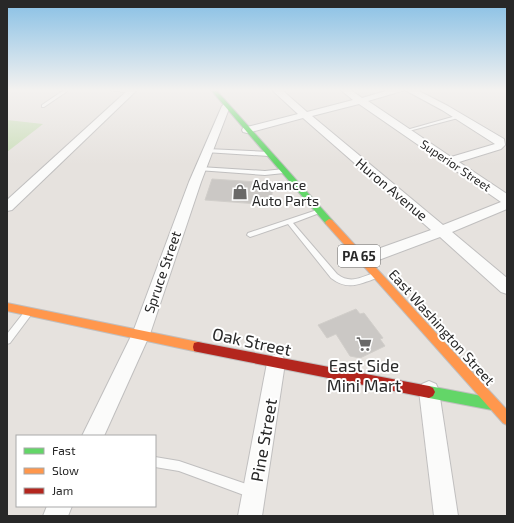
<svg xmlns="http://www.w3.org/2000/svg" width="514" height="523" font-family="'Exo 2',sans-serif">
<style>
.green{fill:#cbdeba}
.building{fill:#cbc8c5;stroke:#d1ceca}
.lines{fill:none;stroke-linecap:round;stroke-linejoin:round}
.lane-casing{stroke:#c0bfbf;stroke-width:2}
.street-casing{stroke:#c0bfbf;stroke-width:2}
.fast-casing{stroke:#c0bfbf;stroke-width:2}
.slow-casing{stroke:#c0bfbf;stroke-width:2}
.jam-casing{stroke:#c0bfbf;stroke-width:2}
.lane{fill:#fbfbfa;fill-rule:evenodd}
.street{fill:#fbfbfa;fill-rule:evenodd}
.fast{fill:#63d668;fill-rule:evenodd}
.slow{fill:#ff974d;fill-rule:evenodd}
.jam{fill:#b3261e;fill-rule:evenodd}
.labels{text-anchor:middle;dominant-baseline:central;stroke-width:4;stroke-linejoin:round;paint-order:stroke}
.far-street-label{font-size:12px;fill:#282828;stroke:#fff}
.shield{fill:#fff;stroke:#686868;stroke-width:1}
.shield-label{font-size:13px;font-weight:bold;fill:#282828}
.poi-label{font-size:14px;fill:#282828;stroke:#fff;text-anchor:start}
.street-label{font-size:14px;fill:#282828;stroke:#fff}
.near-street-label{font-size:17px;fill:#282828;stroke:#fff}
.near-poi-label{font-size:17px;fill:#282828;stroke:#fff}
</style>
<rect width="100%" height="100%" fill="#e6e2de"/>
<!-- green -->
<polygon class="green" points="7,120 43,124 7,152"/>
<!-- building -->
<g class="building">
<polygon points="212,179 273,183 271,205 205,200"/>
<polygon points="356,309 360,314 364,313 383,338 380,339 385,346 360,358 350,356 336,334 327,338 318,325"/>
</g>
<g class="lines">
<defs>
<g id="lane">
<polygon points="64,90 69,90 44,107 42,107 42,105"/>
<polygon points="110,90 128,90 133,92 131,93"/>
<polygon points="456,116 458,116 458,118 405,132 403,131"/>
<polygon points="207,149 269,152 272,154 269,156 205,152 204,151"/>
<polygon points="200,167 265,171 284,169 287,171 284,173 265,175 198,170 198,168"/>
<path d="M320 209 323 211 322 212 293 223 337 274C350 284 359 278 374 273L377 274 378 276 377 278C359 284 348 291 331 278L288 224 250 237 247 235 248 233Z"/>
<polygon points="28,310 31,311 32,313 31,315 10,343 7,344 7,334 25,311"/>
<polygon points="155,457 179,461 252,486 256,488 258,492 256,496 252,498 179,471 155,467"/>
</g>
<g id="street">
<polygon points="128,90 137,90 12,210 7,211 7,200"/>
<path d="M272 90H282L307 112 353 100 341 90H351L362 98 389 90H405L368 101 451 157 495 144 442 110 405 90H417L448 106 504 139 505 145 501 149 459 162 507 194V209L452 232 507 278V294L501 292 440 237 368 264 363 266 358 264 356 260 358 256 431 230 303 118 247 133 243 132 242 130 243 128 298 114ZM359 104 501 202 443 225 312 116Z"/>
<polygon points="226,103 230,106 201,182 150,334 104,436 82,436 133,332 189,182 222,106"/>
<polygon points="276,354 283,357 285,363 262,516 238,516 267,363 269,357"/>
<polygon points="429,381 436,384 439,391 458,516 434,516 419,391 422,384"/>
<polygon points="47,506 72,506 68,516 43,516"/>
</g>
<g id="fast">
<polygon points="211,90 216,90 332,220 333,222 332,224 326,224"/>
<polygon points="429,386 492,398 496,400 498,404 496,408 492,410 429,398 425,396 423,392 425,388"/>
</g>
<g id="slow">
<polygon points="329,219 332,220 507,410 507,425 503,423 326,224 325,222"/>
<polygon points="7,303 198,342 202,343 203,347 202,351 198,352 7,311"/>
</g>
<polygon id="jam" points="198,342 429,386 433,388 435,392 433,396 429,398 198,352 194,351 193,347 194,343"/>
</defs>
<!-- lane casing -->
<use href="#lane" class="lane-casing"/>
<!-- street casing -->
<use href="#street" class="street-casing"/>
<!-- fast casing -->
<use href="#fast" class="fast-casing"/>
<!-- slow casing -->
<use href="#slow" class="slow-casing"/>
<!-- jam casing -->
<use href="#jam" class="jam-casing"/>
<!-- lane -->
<use href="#lane" class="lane"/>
<!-- street -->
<use href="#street" class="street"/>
<!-- fast -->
<use href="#fast" class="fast"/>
<!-- slow -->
<use href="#slow" class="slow"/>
<!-- jam -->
<use href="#jam" class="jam"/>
</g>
<!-- sky -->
<linearGradient id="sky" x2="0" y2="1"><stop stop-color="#88c0e5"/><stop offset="0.55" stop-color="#f4f2f0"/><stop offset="1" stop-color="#f4f2f0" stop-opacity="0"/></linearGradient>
<rect width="514" height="164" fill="url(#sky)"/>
<!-- icons -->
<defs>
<symbol id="shop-bare" viewBox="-9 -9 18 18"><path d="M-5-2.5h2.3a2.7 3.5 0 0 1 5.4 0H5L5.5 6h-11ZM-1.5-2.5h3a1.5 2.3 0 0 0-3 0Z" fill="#6a6968" stroke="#fff" stroke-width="2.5" paint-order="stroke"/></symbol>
<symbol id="supermarket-bare" viewBox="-9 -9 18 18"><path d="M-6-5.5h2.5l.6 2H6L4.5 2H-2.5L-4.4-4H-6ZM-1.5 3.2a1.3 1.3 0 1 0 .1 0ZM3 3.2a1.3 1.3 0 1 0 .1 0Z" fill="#6a6968" stroke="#fff" stroke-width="2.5" paint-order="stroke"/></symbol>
</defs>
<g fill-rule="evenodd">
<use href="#shop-bare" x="229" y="181" width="22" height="22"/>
<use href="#supermarket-bare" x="353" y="333" width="22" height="22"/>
</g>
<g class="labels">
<!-- far-street labels -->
<g class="far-street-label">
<text transform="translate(456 165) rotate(34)">Superior Street</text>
</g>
<!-- shield labels -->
<rect class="shield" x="338" y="245" width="42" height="22" rx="3"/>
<g class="shield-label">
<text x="359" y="256">PA 65</text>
</g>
<!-- poi labels -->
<g class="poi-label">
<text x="252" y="184">Advance<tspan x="252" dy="16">Auto Parts</tspan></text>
</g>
<!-- street labels -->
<g class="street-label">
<text transform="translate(392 189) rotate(40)">Huron Avenue</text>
<text transform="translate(162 272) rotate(-71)">Spruce Street</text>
<text transform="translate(442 327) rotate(48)">East Washington Street</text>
</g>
<!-- near-street labels -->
<g class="near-street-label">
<text transform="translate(252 341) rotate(12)">Oak Street</text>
<text transform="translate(263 440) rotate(-80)">Pine Street</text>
</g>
<!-- near-poi labels -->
<g class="near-poi-label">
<text x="364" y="365">East Side<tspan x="364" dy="20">Mini Mart</tspan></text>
</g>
</g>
<!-- border -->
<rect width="514" height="523" fill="none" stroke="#282828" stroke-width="16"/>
<!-- legend -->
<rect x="16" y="435" width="140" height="72" fill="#ffffff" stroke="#a9a9a9"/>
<rect x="24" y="448" width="20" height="6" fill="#63d668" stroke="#a9a9a9"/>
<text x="52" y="455" font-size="12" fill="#282828">Fast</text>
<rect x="24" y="468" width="20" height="6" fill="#ff974d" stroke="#a9a9a9"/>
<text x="52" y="475" font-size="12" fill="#282828">Slow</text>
<rect x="24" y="488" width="20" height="6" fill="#b3261e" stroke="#a9a9a9"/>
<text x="52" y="495" font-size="12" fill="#282828">Jam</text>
</svg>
